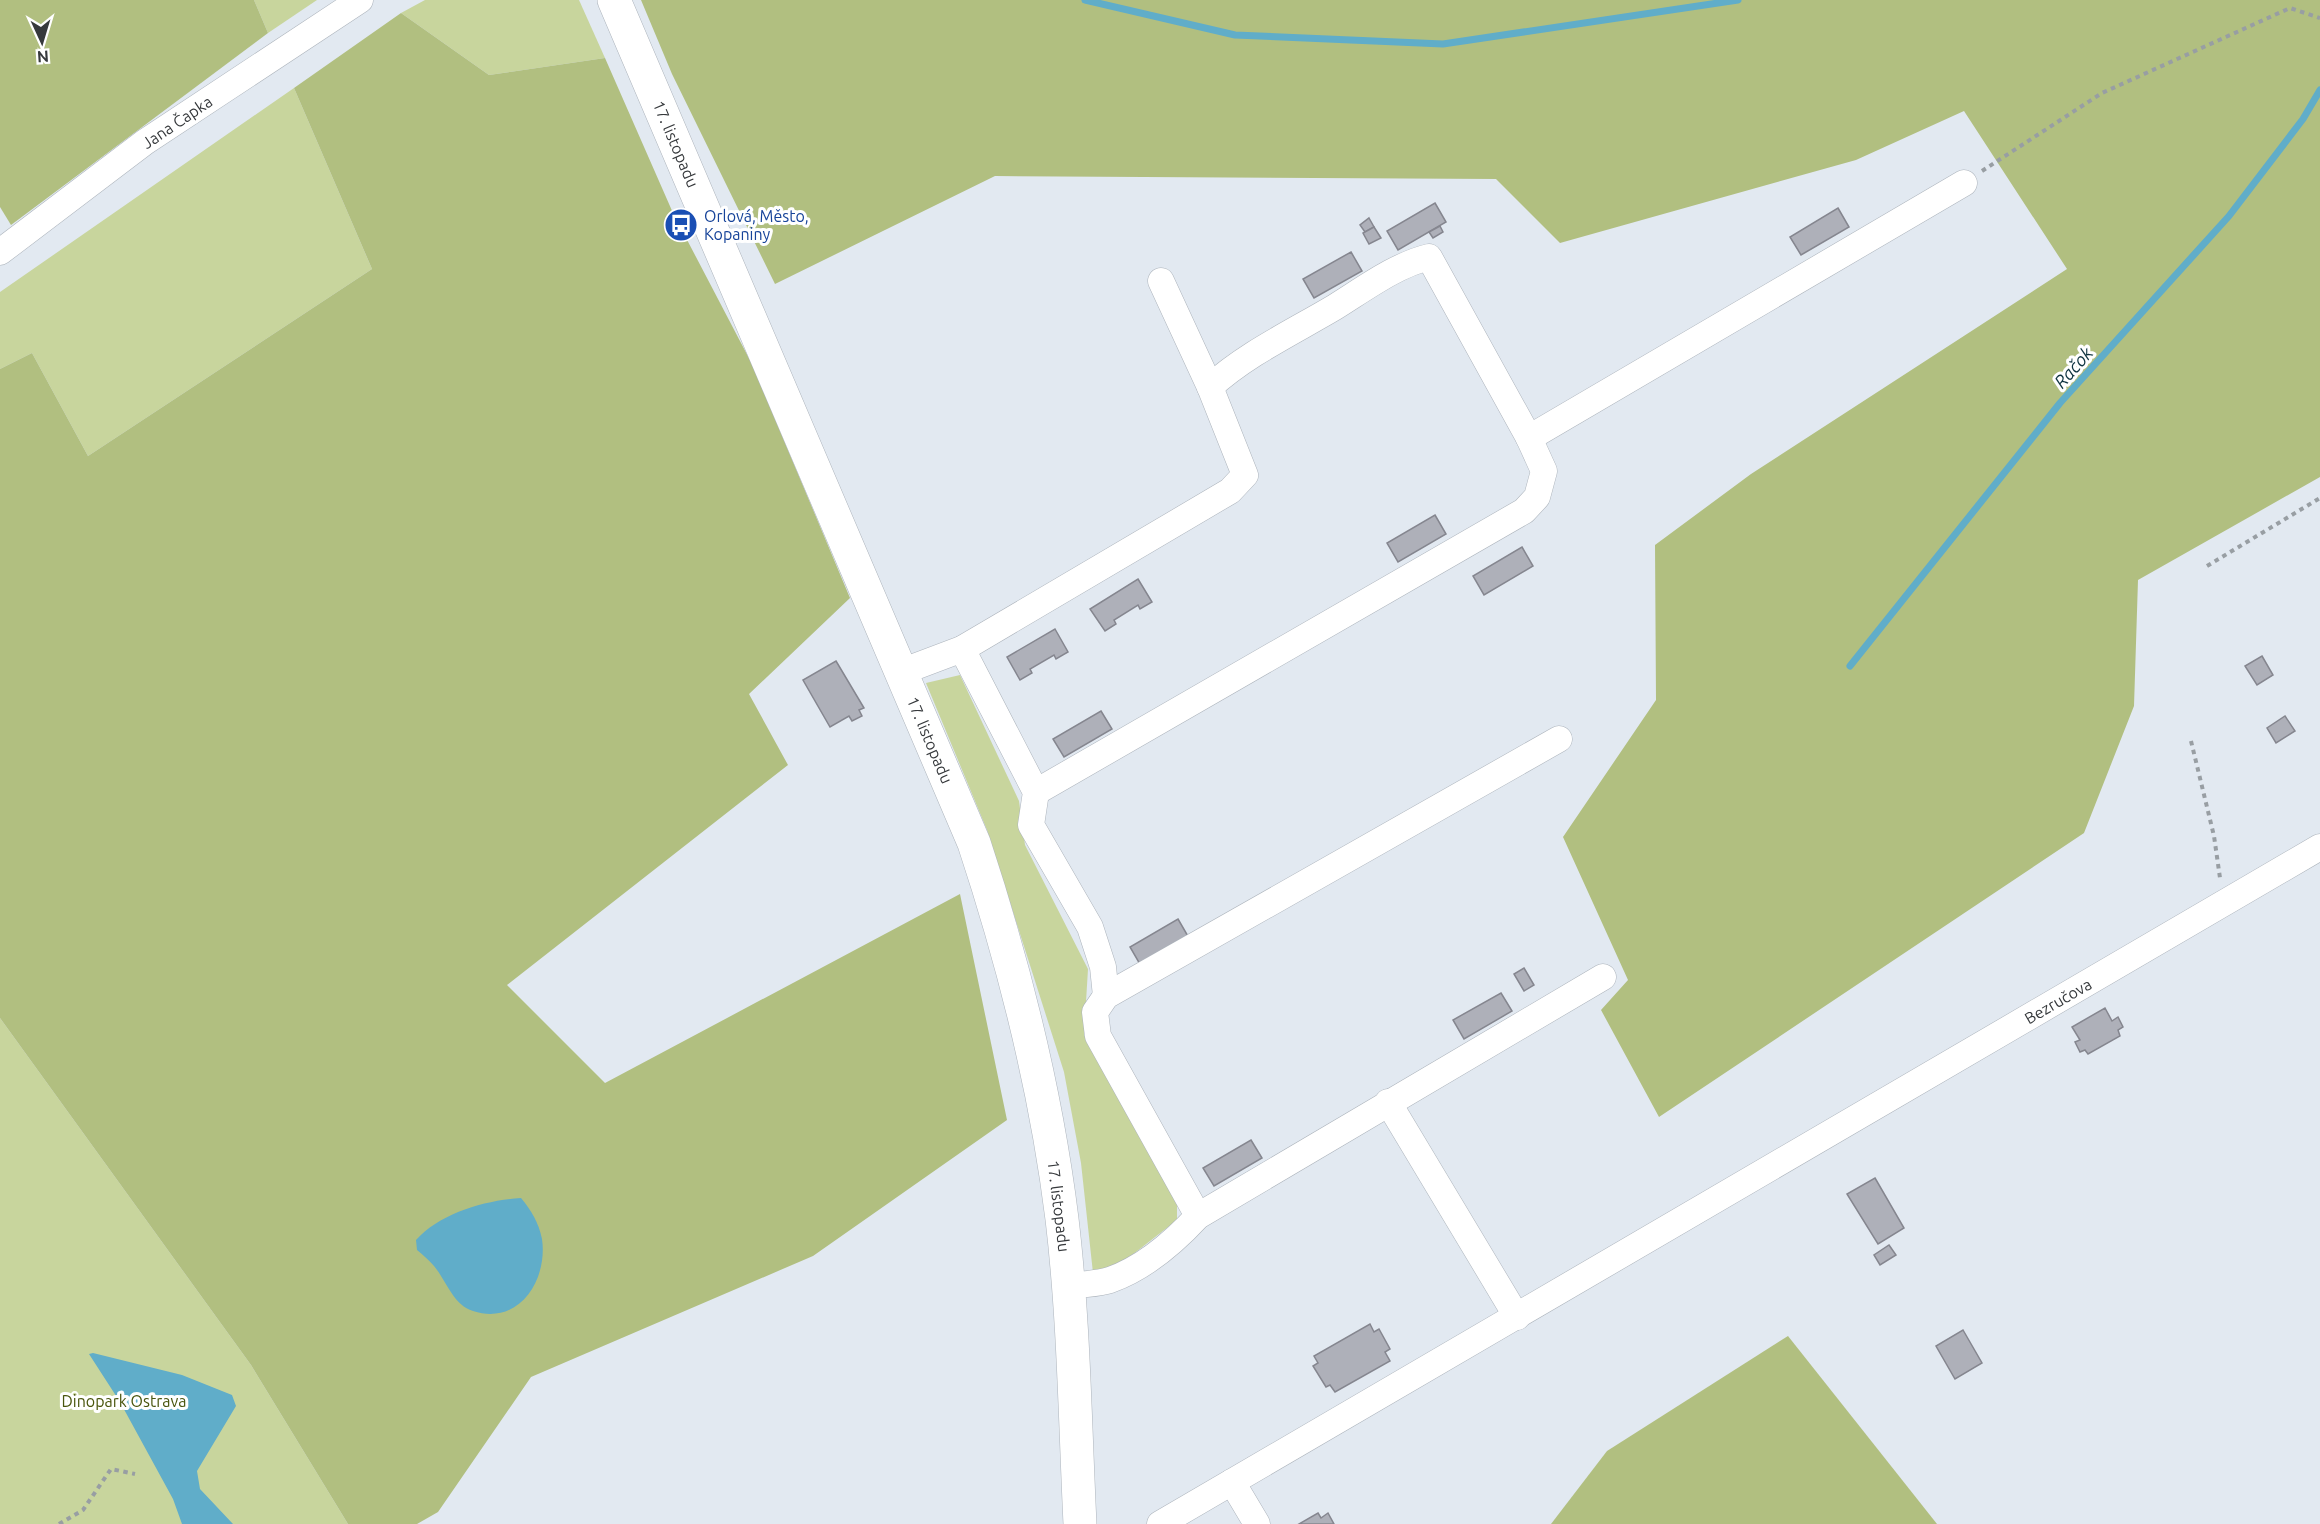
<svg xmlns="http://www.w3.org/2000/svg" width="2320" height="1524" font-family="Ubuntu,sans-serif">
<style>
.green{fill:#c8d59d}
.forest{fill:#b1bf80}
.water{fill:#60adc9}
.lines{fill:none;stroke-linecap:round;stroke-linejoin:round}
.stream{stroke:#60adc9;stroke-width:7}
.building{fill:#aeb0b9;stroke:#85868f;stroke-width:1.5}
.minor-casing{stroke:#adb4bc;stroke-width:27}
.major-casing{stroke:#adb4bc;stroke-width:34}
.path{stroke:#989ea3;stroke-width:4;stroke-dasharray:4.5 4.5;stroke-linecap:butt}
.minor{stroke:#fff;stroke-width:26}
.major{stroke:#fff;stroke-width:33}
.labels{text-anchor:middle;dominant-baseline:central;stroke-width:6;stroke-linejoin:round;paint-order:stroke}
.street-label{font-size:16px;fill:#36393c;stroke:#fff}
.transit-label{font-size:16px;fill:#164399;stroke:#fff;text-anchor:start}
.park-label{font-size:16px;fill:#49550d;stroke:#fff}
.water-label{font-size:18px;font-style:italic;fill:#0e333f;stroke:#fff}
</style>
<rect width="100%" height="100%" fill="#e2e9f1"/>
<!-- green -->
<g class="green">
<polygon points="254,0 317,0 268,33"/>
<polygon points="425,0 579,0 605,58 489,75 401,13"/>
<polygon points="294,88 372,269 88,456 32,353 0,369 0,292"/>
<polygon points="960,675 1019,801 1025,845 1088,969 1084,1035 1177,1202 1177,1220 1114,1269 1093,1273 1081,1163 1064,1072 987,830 926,683"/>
<polygon points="0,1018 251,1365 348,1524 0,1524"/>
</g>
<!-- forest -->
<g class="forest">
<polygon points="0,0 254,0 268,33 11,225 0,207"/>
<polygon points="641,0 2320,0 2320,477 2138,580 2134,706 2084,833 1659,1117 1601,1010 1628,980 1563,837 1656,700 1655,545 1751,474 2067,269 1964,111 1856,160 1560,243 1496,179 995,176 775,284 672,74"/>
<polygon points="401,13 489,75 605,58 673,213 752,364 850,598 749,694 788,765 507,985 605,1083 960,894 1007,1120 813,1256 531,1377 438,1512 417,1524 348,1524 251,1365 0,1018 0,369 32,353 88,456 372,269 294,88"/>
<polygon points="1788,1336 1937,1524 1551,1524 1607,1451"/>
</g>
<!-- water -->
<g class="water">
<path d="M521 1198C531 1210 539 1223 542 1239 548 1280 519 1326 473 1311 453 1305 446 1280 434 1266 429 1260 423 1255 417 1250L416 1240C440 1213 486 1200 521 1198Z"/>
<polygon points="93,1353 182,1375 232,1395 236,1406 197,1471 200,1489 233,1524 182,1524 173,1499 120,1402 89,1354"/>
</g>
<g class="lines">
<!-- stream -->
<g class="stream">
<polyline points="1085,0 1235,35 1443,44 1738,0"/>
<polyline points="1850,666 2060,403 2229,216 2303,119 2320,90"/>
</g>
</g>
<!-- building -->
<g class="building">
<polygon points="1435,203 1446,222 1398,250 1387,231"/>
<polygon points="1838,208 1849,227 1801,255 1790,237"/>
<polygon points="1369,218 1374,227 1365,232 1360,225"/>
<polygon points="1440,226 1443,232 1433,238 1429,232"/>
<polygon points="1374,227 1381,238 1369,244 1363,233"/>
<polygon points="1351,252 1362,271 1314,298 1303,279"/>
<polygon points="1435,515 1446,534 1398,562 1387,543"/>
<polygon points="1522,547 1533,566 1484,595 1473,576"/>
<polygon points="1138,579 1152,602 1140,609 1138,605 1114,620 1116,624 1105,631 1090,609"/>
<polygon points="1055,629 1068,652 1056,659 1054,655 1030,669 1032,673 1020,680 1007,657"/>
<polygon points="2262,656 2273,675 2257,685 2245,666"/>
<polygon points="836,661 864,708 859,710 862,716 852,721 849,716 830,727 803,680"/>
<polygon points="1101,711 1112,729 1064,757 1053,739"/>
<polygon points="2285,716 2295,731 2276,743 2267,728"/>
<polygon points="1178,919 1189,938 1141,966 1130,947"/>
<polygon points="1524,968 1534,985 1524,991 1514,974"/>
<polygon points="1501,993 1512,1011 1464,1039 1453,1020"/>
<polygon points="2105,1008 2112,1021 2118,1017 2123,1027 2118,1030 2120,1036 2088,1054 2085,1050 2080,1052 2075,1042 2080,1040 2072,1027"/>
<polygon points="1251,1140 1262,1158 1214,1186 1203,1168"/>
<polygon points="1875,1178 1904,1228 1878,1244 1847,1194"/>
<polygon points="1889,1245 1896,1255 1880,1265 1874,1255"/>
<polygon points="1370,1324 1374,1332 1379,1329 1390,1349 1385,1352 1390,1361 1335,1392 1330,1385 1326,1387 1313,1366 1318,1363 1314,1356"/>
<polygon points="1963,1330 1982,1363 1955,1379 1936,1346"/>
<polygon points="1318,1513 1321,1518 1328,1513 1334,1524 1299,1524"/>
</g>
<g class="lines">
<defs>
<g id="minor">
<polyline points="0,252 145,142 360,0"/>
<polyline points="1529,438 1964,183"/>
<polyline points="962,649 1036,792 1031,825 1090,927 1103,967 1106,996"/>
<polyline points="901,672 962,649 1230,491 1245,475 1210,387 1161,281"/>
<path d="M1036 792 1524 511 1537 497 1544 471 1529 438 1429 257C1396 265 1364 289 1335 307 1293 332 1246 354 1210 387"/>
<polyline points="1388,1102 1517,1317"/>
<polyline points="1198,1216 1098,1036 1095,1012 1106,996 1559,739"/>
<path d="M1068 1287C1081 1284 1097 1284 1110 1280 1144 1268 1174 1242 1198 1216L1603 977"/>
<polyline points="1232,1482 1257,1524"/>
<polyline points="1160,1524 2320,847"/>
</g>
<path id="major" d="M614 0 974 843C1015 967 1046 1090 1062 1219 1074 1320 1075 1423 1080 1524"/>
</defs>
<!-- minor casing -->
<use href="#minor" class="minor-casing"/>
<!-- major casing -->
<use href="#major" class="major-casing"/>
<!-- path -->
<g class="path">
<polyline points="1982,171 2102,93 2290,8 2320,18"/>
<polyline points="2207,566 2320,498"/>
<polyline points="2191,741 2214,836 2220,878"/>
<polyline points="59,1524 83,1510 111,1469 135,1474"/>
</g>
<!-- minor -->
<use href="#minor" class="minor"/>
<!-- major -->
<use href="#major" class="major"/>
</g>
<!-- icons -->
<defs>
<symbol id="bus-disc" viewBox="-11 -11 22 22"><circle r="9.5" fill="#1a4fb4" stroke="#fff"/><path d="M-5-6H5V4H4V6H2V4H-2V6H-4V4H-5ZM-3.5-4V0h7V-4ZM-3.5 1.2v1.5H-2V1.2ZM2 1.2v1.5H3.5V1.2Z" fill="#fff"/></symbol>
</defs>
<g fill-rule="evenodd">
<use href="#bus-disc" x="662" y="206" width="38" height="38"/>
</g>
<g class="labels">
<!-- street labels -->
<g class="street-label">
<text transform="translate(177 122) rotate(-34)">Jana Čapka</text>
<text transform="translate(676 144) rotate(67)">17. listopadu</text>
<text transform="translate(930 740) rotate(67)">17. listopadu</text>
<text transform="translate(2058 1001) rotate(-30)">Bezručova</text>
<text transform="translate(1059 1206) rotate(83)">17. listopadu</text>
</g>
<!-- transit labels -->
<g class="transit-label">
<text x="704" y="216">Orlová, Město,<tspan x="704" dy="18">Kopaniny</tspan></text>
</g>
<!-- park labels -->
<g class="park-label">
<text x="124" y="1401">Dinopark Ostrava</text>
</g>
<!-- water labels -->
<g class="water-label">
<text transform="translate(2073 367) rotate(-48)">Račok</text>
</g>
</g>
<!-- north arrow -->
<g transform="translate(42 42) rotate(176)" stroke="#ffffff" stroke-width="4.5" paint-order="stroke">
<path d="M0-4.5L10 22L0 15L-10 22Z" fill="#36393c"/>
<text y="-9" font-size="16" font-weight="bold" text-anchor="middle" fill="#36393c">N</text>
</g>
</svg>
